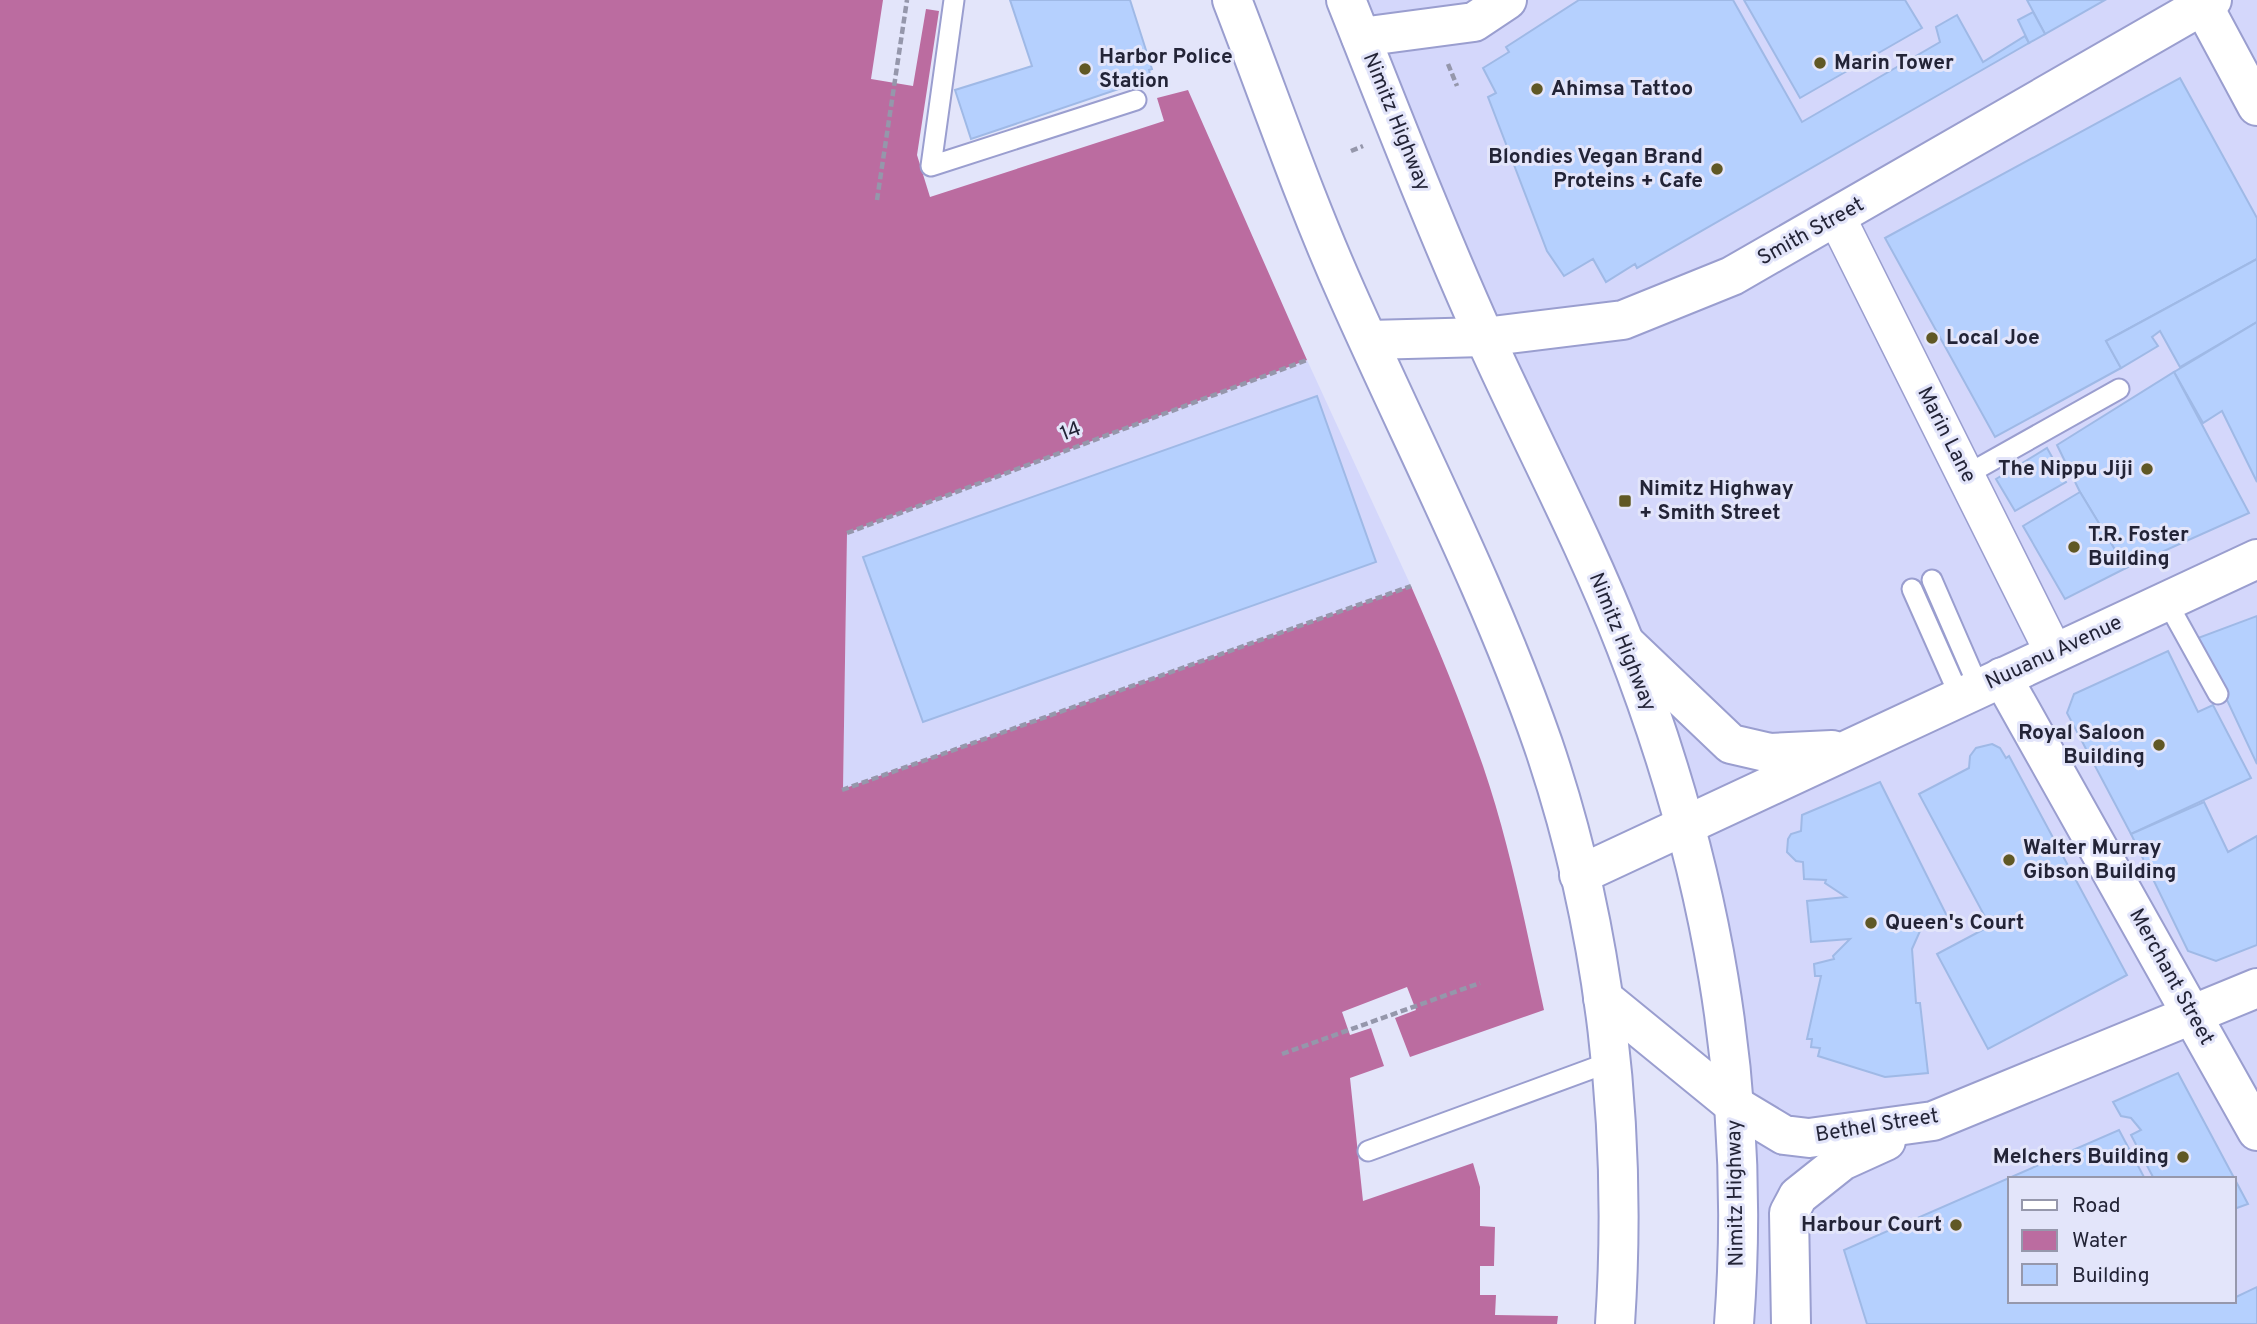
<svg xmlns="http://www.w3.org/2000/svg" width="2257" height="1324" font-family="Overpass,sans-serif">
<style>
.built{fill:#d4d7fb;fill-rule:evenodd}
.water{fill:#bb6ca0}
.building{fill:#b5d0fe;stroke:#9fb9e6;stroke-width:2}
.lines{fill:none;stroke-linecap:round;stroke-linejoin:round}
.lane-casing{stroke:#9a9ecf;stroke-width:23}
.street-casing{stroke:#9a9ecf;stroke-width:40}
.secondary-casing{stroke:#9a9ecf;stroke-width:42}
.primary-casing{stroke:#9a9ecf;stroke-width:42}
.path{stroke:#9597ab;stroke-width:4.5;stroke-dasharray:7 3.5;stroke-linecap:butt}
.lane{stroke:#fff;stroke-width:19}
.street{stroke:#fff;stroke-width:37}
.secondary{stroke:#fff;stroke-width:38}
.primary{stroke:#fff;stroke-width:38}
.poi-dot{fill:#605825;stroke:#e3e5fa;stroke-width:2.5}
.labels{text-anchor:middle;dominant-baseline:central;stroke-width:6;stroke-linejoin:round;paint-order:stroke}
.poi-label{font-size:21px;font-weight:bold;fill:#232437;stroke:#e3e5fa;text-anchor:start}
.street-label{font-size:21px;fill:#232437;stroke:#e3e5fa}
</style>
<rect width="100%" height="100%" fill="#e3e5fa"/>
<!-- built -->
<g class="built">
<path d="M1352 0H2257V1324H1733L1739 1218 1687 825ZM2010 1179H2234V1301H2010Z"/>
<polygon points="1307,360 1411,586 843,790 847,533"/>
</g>
<!-- water -->
<path class="water" d="M0 0H883L871 79 913 86 926 9 939 11 917 155 930 197 1164 121 1157 98 1188 90 1307 360 847 533 843 789 1411 586C1437 645 1462 705 1483 766 1510 845 1526 928 1544 1010L1410 1057 1395 1018 1416 1010 1407 987 1342 1012 1350 1035 1371 1028 1384 1066 1350 1078 1363 1201 1473 1163 1480 1187V1226L1495 1227 1494 1266H1480V1295H1496L1495 1315 1558 1316 1557 1324H0Z"/>
<!-- building -->
<g class="building">
<polygon points="1010,0 1130,0 1152,69 1149,70 1151,78 971,139 955,90 1032,66"/>
<polygon points="1579,0 1733,0 1802,122 1940,42 1936,27 1957,15 1983,62 2025,36 2029,43 1637,268 1635,264 1606,282 1593,259 1564,276 1547,251 1488,97 1496,93 1483,68 1509,52 1506,47"/>
<polygon points="1744,0 1905,0 1922,28 1800,98"/>
<polygon points="2027,0 2105,0 2045,34"/>
<polygon points="2033,12 2045,34 2029,43 2018,20"/>
<polygon points="2180,78 2257,218 2257,259 2106,341 2121,368 1995,437 1885,238"/>
<polygon points="2257,259 2257,322 2180,367 2160,331 2152,337 2158,346 2121,368 2106,341"/>
<polygon points="2257,322 2257,482 2222,411 2203,423 2174,372"/>
<polygon points="2174,372 2249,513 2126,568 2080,492 2057,445"/>
<polygon points="1317,396 1376,562 923,722 863,557"/>
<polygon points="2047,448 2066,482 2015,511 1996,479"/>
<polygon points="2080,492 2126,568 2065,599 2023,526"/>
<polygon points="2257,616 2257,764 2198,638"/>
<polygon points="2168,651 2198,712 2213,705 2251,778 2131,834 2067,713 2074,694"/>
<polygon points="1992,744 2000,748 2006,758 2009,756 2127,975 1988,1049 1937,954 1990,926 1919,794 1969,768 1970,756 1976,748"/>
<polygon points="1880,782 1947,916 1920,931 1912,949 1916,1003 1920,1003 1928,1073 1885,1077 1818,1056 1820,1048 1811,1047 1812,1039 1807,1039 1821,976 1815,976 1814,964 1834,959 1833,956 1850,939 1811,942 1807,901 1846,897 1825,883 1826,880 1804,879 1803,862 1796,861 1787,852 1788,839 1791,834 1801,831 1802,815"/>
<polygon points="2204,802 2228,852 2257,836 2257,945 2216,961 2188,951 2131,834"/>
<polygon points="2178,1073 2248,1204 2234,1209 2234,1179 2154,1179 2131,1135 2141,1130 2131,1118 2121,1116 2113,1102"/>
<polygon points="2119,1130 2145,1179 2010,1179 2010,1301 2224,1303 2234,1301 2234,1298 2257,1287 2257,1324 1867,1324 1844,1250"/>
</g>
<g class="lines">
<defs>
<g id="lane">
<polyline points="954,0 931,166 1136,100"/>
<polyline points="1966,475 2119,389"/>
<polyline points="1932,580 1979,688"/>
<polyline points="1912,589 1960,697"/>
<polyline points="2167,602 2218,694"/>
<polyline points="1368,1151 1610,1062"/>
</g>
<polyline id="street" points="1837,218 2054,653"/>
<g id="secondary">
<polyline points="1361,37 1474,22 1507,0"/>
<polyline points="1369,340 1484,337 1623,320 1732,276 2212,0"/>
<polyline points="1625,643 1731,744 1770,753 1832,750"/>
<polyline points="2002,677 2257,1131"/>
<polyline points="1579,875 2257,559"/>
<polyline points="1603,998 1734,1105 1784,1135 1809,1138 1933,1121 2257,988"/>
<polyline points="1791,1324 1789,1213 1798,1196 1842,1161 1886,1141"/>
</g>
<g id="primary">
<path d="M1232 0C1270 98 1304 198 1347 294 1413 443 1489 589 1543 744 1606 929 1628 1129 1615 1324"/>
<path d="M1346 0C1391 113 1435 227 1485 338 1531 440 1584 539 1625 644 1711 865 1752 1087 1734 1324"/>
<polyline points="2200,0 2257,106"/>
</g>
</defs>
<!-- lane casing -->
<use href="#lane" class="lane-casing"/>
<!-- street casing -->
<use href="#street" class="street-casing"/>
<!-- secondary casing -->
<use href="#secondary" class="secondary-casing"/>
<!-- primary casing -->
<use href="#primary" class="primary-casing"/>
<!-- path -->
<g class="path">
<polyline points="1448,64 1457,86"/>
<polyline points="1351,151 1363,146"/>
<polyline points="877,200 907,0"/>
<polyline points="847,533 1307,360"/>
<polyline points="842,790 1411,586"/>
<polyline points="1282,1054 1480,983"/>
</g>
<!-- lane -->
<use href="#lane" class="lane"/>
<!-- street -->
<use href="#street" class="street"/>
<!-- secondary -->
<use href="#secondary" class="secondary"/>
<!-- primary -->
<use href="#primary" class="primary"/>
</g>
<!-- markers -->
<g class="poi-dot">
<circle cx="1820" cy="63" r="7"/>
<circle cx="1085" cy="69" r="7"/>
<circle cx="1537" cy="89" r="7"/>
<circle cx="1717" cy="169" r="7"/>
<circle cx="1932" cy="338" r="7"/>
<circle cx="2147" cy="469" r="7"/>
<rect x="1618" y="494" width="14" height="14" rx="3.5"/>
<circle cx="2074" cy="547" r="7"/>
<circle cx="2159" cy="745" r="7"/>
<circle cx="2009" cy="860" r="7"/>
<circle cx="1871" cy="923" r="7"/>
<circle cx="2183" cy="1157" r="7"/>
<circle cx="1956" cy="1225" r="7"/>
</g>
<g class="labels">
<!-- poi labels -->
<g class="poi-label">
<text x="1099" y="57">Harbor Police<tspan x="1099" dy="24">Station</tspan></text>
<text x="1834" y="63">Marin Tower</text>
<text x="1551" y="89">Ahimsa Tattoo</text>
<text x="1703" y="157" text-anchor="end">Blondies Vegan Brand<tspan x="1703" dy="24">Proteins + Cafe</tspan></text>
<text x="1946" y="338">Local Joe</text>
<text x="2133" y="469" text-anchor="end">The Nippu Jiji</text>
<text x="1639" y="489">Nimitz Highway<tspan x="1639" dy="24">+ Smith Street</tspan></text>
<text x="2088" y="535">T.R. Foster<tspan x="2088" dy="24">Building</tspan></text>
<text x="2145" y="733" text-anchor="end">Royal Saloon<tspan x="2145" dy="24">Building</tspan></text>
<text x="2023" y="848">Walter Murray<tspan x="2023" dy="24">Gibson Building</tspan></text>
<text x="1885" y="923">Queen's Court</text>
<text x="2169" y="1157" text-anchor="end">Melchers Building</text>
<text x="1942" y="1225" text-anchor="end">Harbour Court</text>
</g>
<!-- street labels -->
<g class="street-label">
<text transform="translate(1396 122) rotate(68)">Nimitz Highway</text>
<text transform="translate(1811 232) rotate(-29)">Smith Street</text>
<text transform="translate(1071 432) rotate(-21)">14</text>
<text transform="translate(1946 435) rotate(63)">Marin Lane</text>
<text transform="translate(1622 642) rotate(68)">Nimitz Highway</text>
<text transform="translate(2054 653) rotate(-25)">Nuuanu Avenue</text>
<text transform="translate(2171 977) rotate(61)">Merchant Street</text>
<text transform="translate(1877 1126) rotate(-9)">Bethel Street</text>
<text transform="translate(1736 1193) rotate(-91)">Nimitz Highway</text>
</g>
</g>
<!-- legend -->
<rect x="2008" y="1177" width="228" height="126" fill="#e3e5fa" stroke="#9698ac" stroke-width="2"/>
<rect x="2022" y="1200" width="35" height="10" fill="#ffffff" stroke="#9698ac" stroke-width="2"/>
<text x="2072" y="1212" font-size="21" fill="#232437">Road</text>
<rect x="2022" y="1230" width="35" height="21" fill="#bb6ca0" stroke="#9698ac" stroke-width="2"/>
<text x="2072" y="1247" font-size="21" fill="#232437">Water</text>
<rect x="2022" y="1264" width="35" height="21" fill="#b5d0fe" stroke="#9698ac" stroke-width="2"/>
<text x="2072" y="1282" font-size="21" fill="#232437">Building</text>
</svg>
